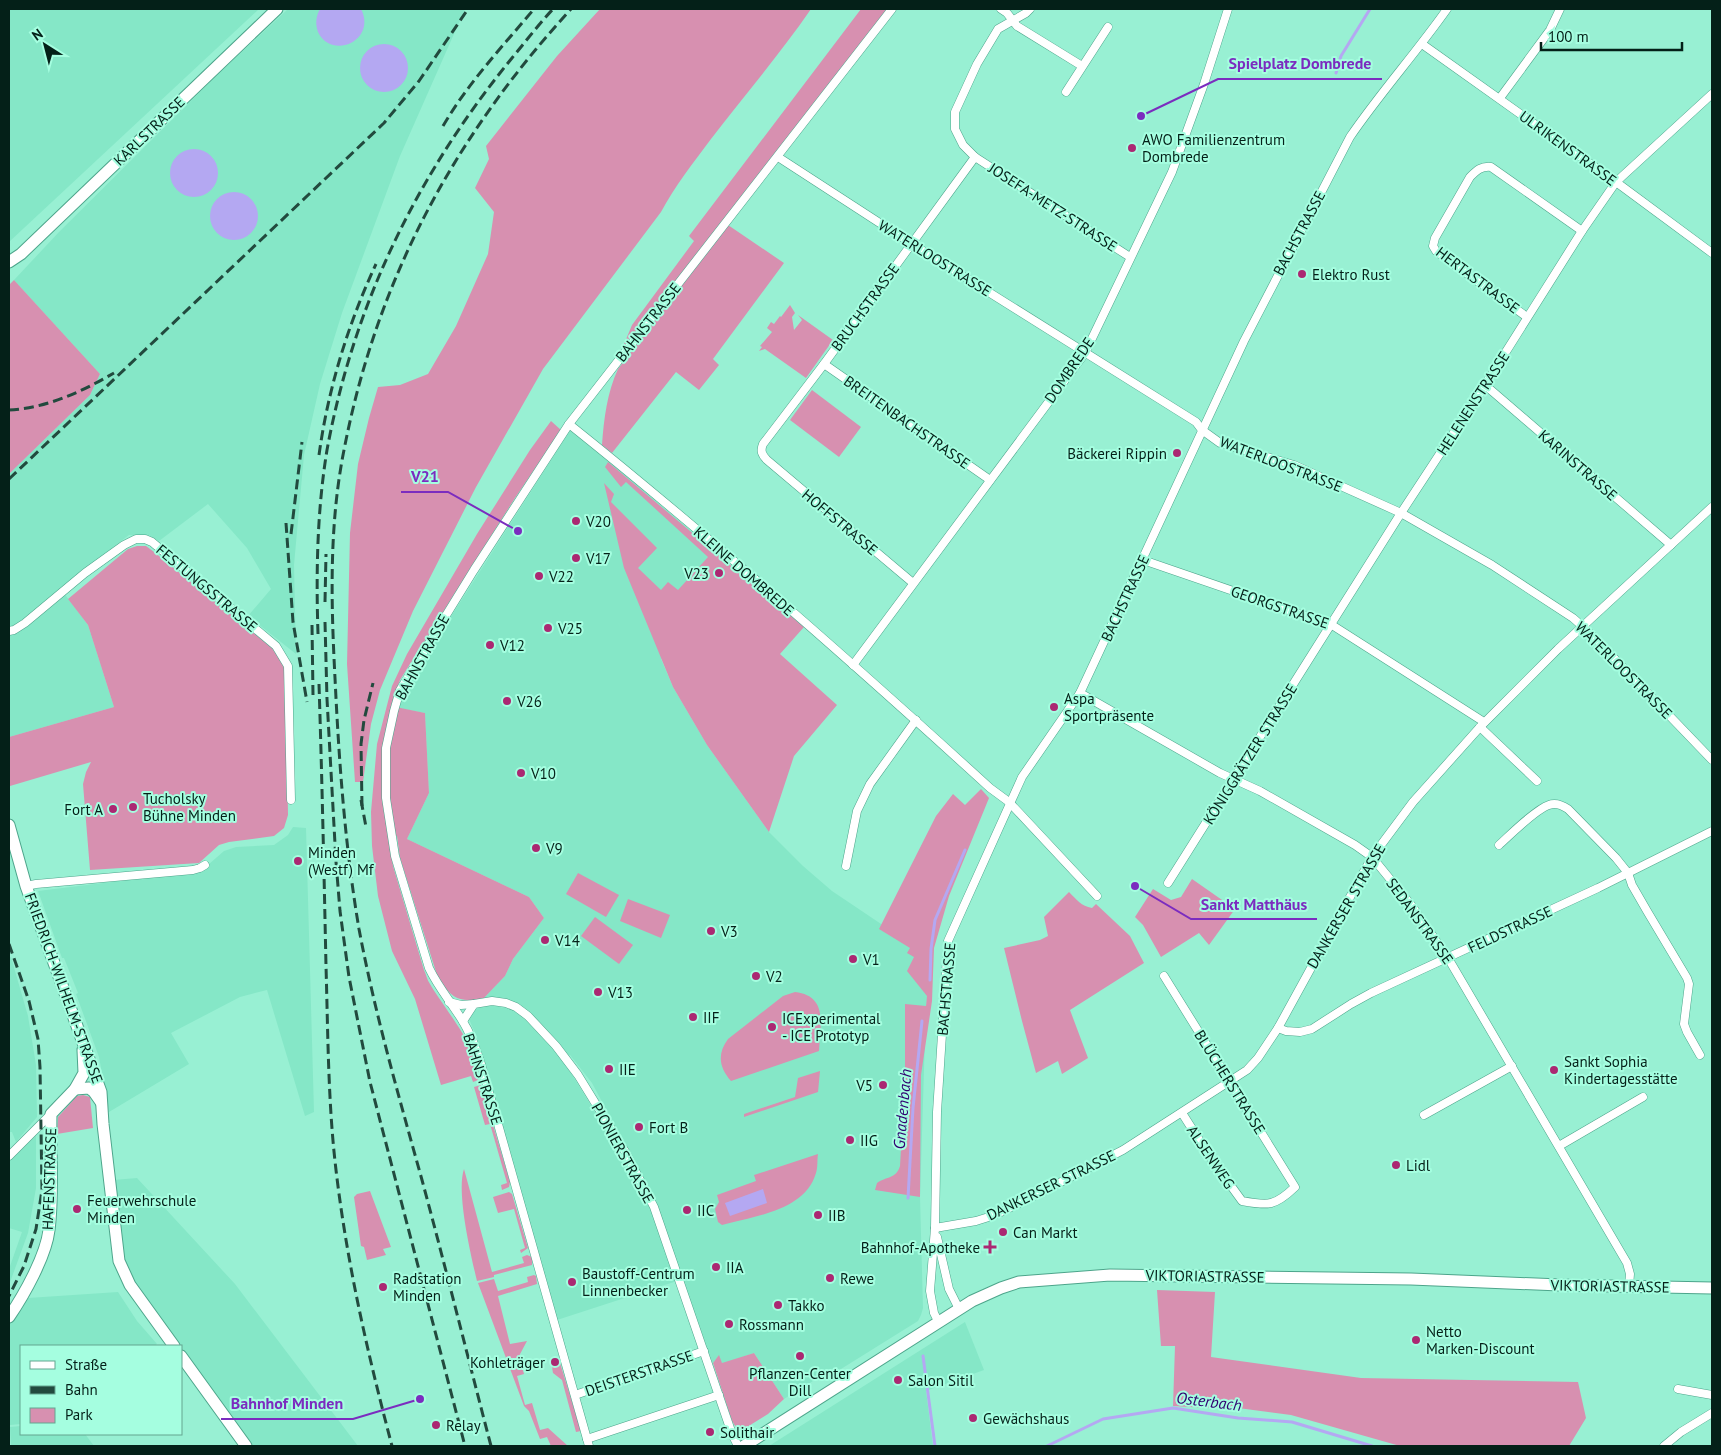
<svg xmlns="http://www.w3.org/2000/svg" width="1721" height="1455" font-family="'PT Sans',sans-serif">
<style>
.built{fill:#85e7c7}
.green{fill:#d790b0}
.water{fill:#b4a8f2}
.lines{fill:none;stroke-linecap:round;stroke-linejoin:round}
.stream{stroke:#b4a8f2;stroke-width:3}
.street-casing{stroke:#4da58b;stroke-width:9}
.secondary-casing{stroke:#4da58b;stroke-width:13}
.street{stroke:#fff;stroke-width:8}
.secondary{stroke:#fff;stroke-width:11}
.rail{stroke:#224a3e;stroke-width:3;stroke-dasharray:10 5;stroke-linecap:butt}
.poi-dot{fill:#ab2872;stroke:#a5fee0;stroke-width:2}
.labels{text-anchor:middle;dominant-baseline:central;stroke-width:4;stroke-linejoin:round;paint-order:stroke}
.street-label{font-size:15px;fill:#042018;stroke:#a5fee0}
.poi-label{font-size:15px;fill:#042018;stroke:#a5fee0;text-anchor:start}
.water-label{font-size:16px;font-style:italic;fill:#300070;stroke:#a5fee0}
.leader{fill:none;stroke:#7b2cbf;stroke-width:2}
.callout-dot{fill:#7b2cbf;stroke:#a5fee0;stroke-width:2}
.callout-label{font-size:16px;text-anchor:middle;font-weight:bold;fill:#7b2cbf;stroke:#a5fee0;stroke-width:4;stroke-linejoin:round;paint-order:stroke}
</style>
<rect width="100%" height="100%" fill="#98f0d3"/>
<!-- built -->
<g class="built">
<polygon points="9,9 259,9 9,242"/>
<polygon points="288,9 465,9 400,156 342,313 320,384 304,455 294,565 296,654 248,616 271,589 247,548 208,504 159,541 149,535 129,535 60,588 88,625 114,707 9,737 9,474 90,395 100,374 14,280 59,232 215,77"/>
<polygon points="571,429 738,571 661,659 673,687 707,745 769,832 803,866 832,891 890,930 934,948 926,1006 920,1197 923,1308 921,1315 918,1321 833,1374 821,1376 784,1399 754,1353 722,1364 719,1356 713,1363 714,1367 656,1203 592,1083 570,1055 567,1056 535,1019 493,998 483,999 505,976 513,959 544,918 529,897 407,839 429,793 425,713 398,708 404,690"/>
<polygon points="293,827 306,828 314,1112 305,1116 267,990 240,997 171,1033 189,1064 109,1112 99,1057 76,994 78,993 64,958 62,958 38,891 201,871 224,851 236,847 274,845 288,835"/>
<polygon points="11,957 28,1016 36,1065 37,1117 16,1142 12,1132 9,1132 9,958"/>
<polygon points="490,1005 510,1009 519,1013 558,1054 571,1073 644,1192 677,1281 557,1320 477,1038 469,1019 475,1010 481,1006"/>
<polygon points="36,1136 36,1188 28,1233 9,1285 9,1269 22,1232 9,1228 9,1160"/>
<polygon points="137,1178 235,1284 358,1446 251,1446 181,1353 181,1346 177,1346 135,1287 122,1260 113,1180"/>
<polygon points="118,1292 137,1321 157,1344 154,1346 21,1346 21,1424 10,1425 9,1325 28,1298"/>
<polygon points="965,1322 984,1370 926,1391 933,1446 769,1446"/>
<polygon points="21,1426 21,1434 85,1434 94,1446 11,1446 10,1427"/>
</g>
<!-- green -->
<g class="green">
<path d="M600 9H811C780 54 744 96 711 139 693 163 675 186 661 212L543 369 476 487 413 611 380 690 371 724 363 782H355L347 664 350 533 358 464 369 418 378 387 400 385 428 374 456 326 488 254 494 212 475 188 489 159 486 146 557 56Z"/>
<polygon points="861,9 892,9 622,349 632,325 694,241 689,236"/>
<path d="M728 225 784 263 713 359 719 365 699 390 676 372 612 453 602 445C604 418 607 393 618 369Z"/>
<polygon points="14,280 100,374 90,395 9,474 9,285"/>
<polygon points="790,305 795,313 792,317 794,330 802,320 798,315 833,340 806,378 765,349 759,351 762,347 760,346 772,332 767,328 771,322 774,324 780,316 781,317"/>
<polygon points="812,390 861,427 839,457 790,420"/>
<path d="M551 421 561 430 515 498 400 680 391 706 425 713 429 793 407 839 529 897 544 918 513 959 505 976 483 999C457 1003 450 997 437 975L400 858 397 836 389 834 393 866 424 970C426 974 427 980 430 984 439 1001 489 1062 478 1080L473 1082 471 1076 441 1085 415 999 392 951 378 896 372 846 371 812 377 744 392 686 407 654 477 534 530 450Z"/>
<polygon points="608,462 804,627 780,654 837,705 794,756 769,832 707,745 673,687 624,568 604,483 614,494 611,502 657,548 638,568 661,590 668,582 678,590 708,557 626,482 621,487 605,467"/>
<polygon points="137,546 146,546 154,552 272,648 282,662 286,674 288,815 284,828 274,836 229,842 219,845 199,863 90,870 83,784 86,772 91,762 10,786 9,737 114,707 88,625 68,599 128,549"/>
<path d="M981 789 989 798 949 896 934 948 932 1001 921 1075 920 1197 875 1190 877 1183C887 1176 896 1179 900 1166L905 1077V1004L926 1006 927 996 907 971 914 957 907 953 910 948 879 929 936 816 953 794 965 805Z"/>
<polygon points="578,873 619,895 606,917 566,894"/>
<polygon points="1192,879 1235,909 1209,945 1199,933 1161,957 1143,925 1135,917 1153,889 1171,900 1181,897"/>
<path d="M1069 892C1077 900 1081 906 1092 908L1096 904 1130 936 1144 963 1070 1010 1088 1058 1062 1074 1058 1061 1036 1073 1022 1021 1004 948 1040 940 1048 936 1044 917Z"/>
<polygon points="628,899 670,915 661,938 620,921"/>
<polygon points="595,917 633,945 619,964 581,936"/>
<path d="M795 992C829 996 820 1026 819 1051L731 1081C719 1067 717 1054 728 1039L783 996Z"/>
<polygon points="820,1071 818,1092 744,1117 744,1114 795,1097 798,1078"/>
<polygon points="481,1085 510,1182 509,1187 502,1190 501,1185 507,1183 490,1124 485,1125 474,1087"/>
<polygon points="83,1095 90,1097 93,1128 57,1134 58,1117 77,1096"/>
<path d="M818 1154C817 1160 818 1167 816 1173 805 1211 754 1216 722 1225L718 1222 715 1209 719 1202 717 1195 756 1181 754 1175Z"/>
<path d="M464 1169 492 1272 524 1263 522 1257 527 1255 532 1257V1265L494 1275V1277L477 1281C471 1256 456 1192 464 1169Z"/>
<polygon points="370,1191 391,1247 383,1249 386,1255 367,1260 364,1247 361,1246 354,1197 357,1194"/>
<polygon points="509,1192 512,1194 528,1248 521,1253 520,1250 525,1248 514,1209 498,1213 493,1197"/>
<polygon points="534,1275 536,1276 537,1284 498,1296 510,1344 527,1341 519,1356 524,1374 517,1376 525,1405 532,1403 540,1430 548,1428 568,1446 551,1446 547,1437 540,1439 529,1411 524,1406 478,1283 494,1279 498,1291 528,1282 527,1277"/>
<polygon points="1157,1290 1215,1292 1211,1357 1361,1378 1578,1382 1586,1418 1569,1446 1400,1446 1291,1415 1223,1406 1208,1408 1173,1406 1175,1346 1161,1346"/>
<polygon points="754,1353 784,1399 768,1414 739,1432 732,1421 713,1363 719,1355 722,1363"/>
<path d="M557 1359 560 1363 581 1431 576 1432 562 1380 553 1373C552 1367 551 1362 557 1359Z"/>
</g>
<!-- water -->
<g class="water">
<path d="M320 9H361C377 40 332 61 318 32 315 24 316 16 320 9Z"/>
<circle cx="384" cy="68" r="24"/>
<circle cx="194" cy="173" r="24"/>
<circle cx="234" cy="216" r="24"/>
<polygon points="763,1189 767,1203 730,1216 725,1203"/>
</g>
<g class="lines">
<!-- stream -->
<g class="stream">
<polyline points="1336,73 1341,56 1370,9"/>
<polyline points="930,980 931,949 935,920 965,850"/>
<polyline points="908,1198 913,1108 922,1021"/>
<polyline points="923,1356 935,1446"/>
<polyline points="1047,1446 1103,1419 1173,1408 1238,1418 1292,1422 1372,1446"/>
</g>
<defs>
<g id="street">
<polyline points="1001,9 1007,13 1017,26 1082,66"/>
<polyline points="1030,9 1026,13 998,29 977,64 955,112 955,129 963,145 975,157 1130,257"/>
<polyline points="1422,44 1616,182 1712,253"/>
<polyline points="1066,92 1108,27"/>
<polyline points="1500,98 1550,30 1560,9"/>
<polyline points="778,157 912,244 1196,422 1202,430 1220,443 1294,465 1401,513 1492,565 1573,618 1590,633 1712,760"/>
<path d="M1527 317 1436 251 1433 246 1435 238 1470 177C1477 170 1481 166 1491 167L1582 231"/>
<polyline points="824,364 990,480"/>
<polyline points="1485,385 1671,545"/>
<path d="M569 424C714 540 853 663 990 788L1009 802 1097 896"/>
<polyline points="1143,560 1332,625 1484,722"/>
<path d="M913 583 767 460C762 455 760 451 763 444L824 364 975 157"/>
<polyline points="9,631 14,630 25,623 85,573 124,545 136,539 145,539 152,542 276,646 288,666 291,800"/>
<polyline points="853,665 1085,353 1172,172 1204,84 1228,9"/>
<polyline points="1080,693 1220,773 1260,791 1355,845 1372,857 1412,906 1448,958 1627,1263 1630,1274 1629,1286"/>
<polyline points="1480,727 1537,781"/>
<path d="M1499 845C1510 835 1536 809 1549 805 1556 802 1562 805 1568 809L1616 858 1628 873 1632 885 1647 911 1687 978 1689 984 1684 1024 1687 1032 1700 1055"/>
<polyline points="846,866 857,811 870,784 916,720"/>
<polyline points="1168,883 1401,513 1485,385 1582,231 1616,182 1712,94"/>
<polyline points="26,886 36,884 193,870 200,868 205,865"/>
<path d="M1164 976 1295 1187C1275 1206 1269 1206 1242 1201L1210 1157 1182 1113"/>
<polyline points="449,1002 461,1005 474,1004"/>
<polyline points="463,1021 474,1004 492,1001 506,1003 516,1007 528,1016 556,1046 578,1075 626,1153 654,1207 732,1434 738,1446"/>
<polyline points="1278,1028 1286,1031 1300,1032 1312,1029 1351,1004 1371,993 1598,888 1712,831"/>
<polyline points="1424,1115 1512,1066"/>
<polyline points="1559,1146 1643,1097"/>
<polyline points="9,1156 51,1114"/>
<polyline points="935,1228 976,1221 995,1215 1032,1197 1123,1150 1247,1070 1258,1058 1278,1028 1372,857 1413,802 1480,727 1558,649 1712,507"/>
<polyline points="937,1237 949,1289 959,1309"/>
<path d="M939 1323 934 1313 930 1291 935 1228 937 1112 948 941 1022 777 1080 693 1244 341 1350 137C1380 93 1416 53 1447 9"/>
<polyline points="1678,1389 1712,1395"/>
<polyline points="575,1395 704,1351"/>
<polyline points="587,1439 719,1395"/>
<path d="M589 1446 481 1064C476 1049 471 1034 462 1020 451 1002 438 987 429 968L395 856 386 798V748L394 711 400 690 474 570 569 424 892 9"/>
<polyline points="1664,1446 1681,1432 1712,1413"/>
</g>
<g id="secondary">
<polyline points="9,262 21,254 277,9"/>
<polyline points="9,825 26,886 101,1092 103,1124 119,1261 130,1285 174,1346"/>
<polyline points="75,1089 89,1088 94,1092 101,1102"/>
<path d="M9 1317C24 1295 46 1256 49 1230 54 1192 50 1153 51 1114L75 1089 84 1073 83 1050"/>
<polyline points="181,1356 246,1446"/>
<polyline points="744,1446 972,1301 1001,1288 1019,1282 1110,1275 1411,1279 1560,1285 1712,1288"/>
</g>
</defs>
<!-- street casing -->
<use href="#street" class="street-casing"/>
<!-- secondary casing -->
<use href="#secondary" class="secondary-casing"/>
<!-- street -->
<use href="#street" class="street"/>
<!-- secondary -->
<use href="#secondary" class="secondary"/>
<!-- rail -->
<g class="rail">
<path d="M443 126C468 83 502 47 534 9"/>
<path d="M9 410C47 408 81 392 114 373"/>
<path d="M319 455C328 389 348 324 376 264"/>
<polyline points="9,479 384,123 419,81 468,9"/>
<polyline points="286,523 293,622 307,702"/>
<polyline points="291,534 302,442"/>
<polyline points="325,602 326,554"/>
<polyline points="325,622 327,699 336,862 340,911 349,977 370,1082 465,1446"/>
<polyline points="312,625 313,695"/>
<path d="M318 634C316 573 317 511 327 450 354 303 418 173 512 58 526 41 539 24 553 9"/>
<path d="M319 684C322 778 324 872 326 966 328 1034 328 1103 336 1170 347 1264 368 1355 392 1446"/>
<polyline points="361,800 366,827"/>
<polyline points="362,806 361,744 364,720 373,683"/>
<polyline points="9,944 29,1001 38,1039 40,1067 42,1190 36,1229 24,1266 9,1296"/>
<path d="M491 1446C468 1358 446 1269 422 1180 399 1097 375 1014 359 929 345 846 339 762 335 678 331 602 329 525 344 450 377 279 454 137 571 9"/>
</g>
</g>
<!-- markers -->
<g class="poi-dot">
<circle cx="1132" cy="148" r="5"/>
<circle cx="1302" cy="274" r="5"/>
<circle cx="1177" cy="453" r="5"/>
<circle cx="576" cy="521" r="5"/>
<circle cx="576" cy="558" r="5"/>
<circle cx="719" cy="573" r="5"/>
<circle cx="539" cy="576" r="5"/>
<circle cx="548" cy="628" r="5"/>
<circle cx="490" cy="645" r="5"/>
<circle cx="507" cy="701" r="5"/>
<circle cx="1054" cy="707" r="5"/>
<circle cx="521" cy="773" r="5"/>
<circle cx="133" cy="807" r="5"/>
<circle cx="113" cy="809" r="5"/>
<circle cx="536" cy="848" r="5"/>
<circle cx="298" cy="861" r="5"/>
<circle cx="711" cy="931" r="5"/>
<circle cx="545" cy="940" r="5"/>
<circle cx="853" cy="959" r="5"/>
<circle cx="756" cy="976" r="5"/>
<circle cx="598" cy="992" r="5"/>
<circle cx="693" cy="1017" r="5"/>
<circle cx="772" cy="1027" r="5"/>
<circle cx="609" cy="1069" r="5"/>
<circle cx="1554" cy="1070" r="5"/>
<circle cx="883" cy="1085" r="5"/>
<circle cx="639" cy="1127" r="5"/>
<circle cx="850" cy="1140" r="5"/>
<circle cx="1396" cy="1165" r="5"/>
<circle cx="77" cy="1209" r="5"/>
<circle cx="687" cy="1210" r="5"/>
<circle cx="818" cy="1215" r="5"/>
<circle cx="1003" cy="1232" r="5"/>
<path d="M987.5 1239.5h5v5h5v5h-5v5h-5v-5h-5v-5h5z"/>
<circle cx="716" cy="1267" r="5"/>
<circle cx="830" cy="1278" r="5"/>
<circle cx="572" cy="1282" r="5"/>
<circle cx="383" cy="1287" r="5"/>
<circle cx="778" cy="1305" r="5"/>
<circle cx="729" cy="1324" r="5"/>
<circle cx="1416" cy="1340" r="5"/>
<circle cx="800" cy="1356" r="5"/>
<circle cx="555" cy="1362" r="5"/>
<circle cx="898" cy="1380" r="5"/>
<circle cx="973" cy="1418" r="5"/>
<circle cx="436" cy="1425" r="5"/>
<circle cx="710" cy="1432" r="5"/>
</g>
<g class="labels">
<!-- street labels -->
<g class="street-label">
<text transform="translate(149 131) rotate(-44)">KARLSTRASSE</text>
<text transform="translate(1568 148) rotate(36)">ULRIKENSTRASSE</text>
<text transform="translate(1053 207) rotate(33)">JOSEFA-METZ-STRASSE</text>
<text transform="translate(1299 233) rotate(-62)">BACHSTRASSE</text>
<text transform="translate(935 258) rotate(32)">WATERLOOSTRASSE</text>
<text transform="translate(1478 280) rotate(37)">HERTASTRASSE</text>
<text transform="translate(865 307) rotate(-54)">BRUCHSTRASSE</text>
<text transform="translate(648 322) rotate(-52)">BAHNSTRASSE</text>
<text transform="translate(1069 370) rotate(-56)">DOMBREDE</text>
<text transform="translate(1473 403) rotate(-57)">HELENENSTRASSE</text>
<text transform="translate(907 422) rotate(35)">BREITENBACHSTRASSE</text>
<text transform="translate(1281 464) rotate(21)">WATERLOOSTRASSE</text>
<text transform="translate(1578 465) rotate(41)">KARINSTRASSE</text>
<text transform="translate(840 522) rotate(40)">HOFFSTRASSE</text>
<text transform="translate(744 571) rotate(41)">KLEINE DOMBREDE</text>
<text transform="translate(207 588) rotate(40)">FESTUNGSSTRASSE</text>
<text transform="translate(1125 598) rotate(-65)">BACHSTRASSE</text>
<text transform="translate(1280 607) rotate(19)">GEORGSTRASSE</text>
<text transform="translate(422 657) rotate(-61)">BAHNSTRASSE</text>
<text transform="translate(1624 670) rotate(45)">WATERLOOSTRASSE</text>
<text transform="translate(1250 754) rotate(-58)">KÖNIGGRÄTZER STRASSE</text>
<text transform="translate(1346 906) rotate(-60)">DANKERSER STRASSE</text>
<text transform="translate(1420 921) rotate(54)">SEDANSTRASSE</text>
<text transform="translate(1510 929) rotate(-25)">FELDSTRASSE</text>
<text transform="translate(64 988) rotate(70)">FRIEDRICH-WILHELM-STRASSE</text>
<text transform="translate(946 989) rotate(-85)">BACHSTRASSE</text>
<text transform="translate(483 1079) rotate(72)">BAHNSTRASSE</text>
<text transform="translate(1230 1082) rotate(58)">BLÜCHERSTRASSE</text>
<text transform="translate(623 1153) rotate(61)">PIONIERSTRASSE</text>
<text transform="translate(1211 1157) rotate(56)">ALSENWEG</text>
<text transform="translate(49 1179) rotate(-88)">HAFENSTRASSE</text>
<text transform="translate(1051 1185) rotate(-26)">DANKERSER STRASSE</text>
<text transform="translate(1205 1276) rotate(1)">VIKTORIASTRASSE</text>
<text transform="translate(1610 1286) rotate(1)">VIKTORIASTRASSE</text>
<text transform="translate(639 1373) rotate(-19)">DEISTERSTRASSE</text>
</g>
<!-- poi labels -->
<g class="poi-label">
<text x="1142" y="139">AWO Familienzentrum<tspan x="1142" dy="17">Dombrede</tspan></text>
<text x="1312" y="274">Elektro Rust</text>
<text x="1167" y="453" text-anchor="end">Bäckerei Rippin</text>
<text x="586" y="521">V20</text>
<text x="586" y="558">V17</text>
<text x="709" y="573" text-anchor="end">V23</text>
<text x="549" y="576">V22</text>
<text x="558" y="628">V25</text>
<text x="500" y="645">V12</text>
<text x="1064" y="698">Aspa<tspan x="1064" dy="17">Sportpräsente</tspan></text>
<text x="517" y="701">V26</text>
<text x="531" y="773">V10</text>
<text x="143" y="798">Tucholsky<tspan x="143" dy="17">Bühne Minden</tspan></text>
<text x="103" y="809" text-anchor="end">Fort A</text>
<text x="546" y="848">V9</text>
<text x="308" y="852">Minden<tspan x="308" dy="17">(Westf) Mf</tspan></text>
<text x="721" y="931">V3</text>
<text x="555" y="940">V14</text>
<text x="863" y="959">V1</text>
<text x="766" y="976">V2</text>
<text x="608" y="992">V13</text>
<text x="703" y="1017">IIF</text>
<text x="782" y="1018">ICExperimental<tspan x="782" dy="17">- ICE Prototyp</tspan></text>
<text x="1564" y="1061">Sankt Sophia<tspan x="1564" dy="17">Kindertagesstätte</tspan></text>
<text x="619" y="1069">IIE</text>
<text x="873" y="1085" text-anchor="end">V5</text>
<text x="649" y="1127">Fort B</text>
<text x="860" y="1140">IIG</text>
<text x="1406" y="1165">Lidl</text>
<text x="87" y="1200">Feuerwehrschule<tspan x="87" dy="17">Minden</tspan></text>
<text x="697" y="1210">IIC</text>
<text x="828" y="1215">IIB</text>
<text x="1013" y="1232">Can Markt</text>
<text x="980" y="1247" text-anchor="end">Bahnhof-Apotheke</text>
<text x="726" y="1267">IIA</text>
<text x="582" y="1273">Baustoff-Centrum<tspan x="582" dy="17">Linnenbecker</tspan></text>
<text x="393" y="1278">Radstation<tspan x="393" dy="17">Minden</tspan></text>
<text x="840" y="1278">Rewe</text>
<text x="788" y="1305">Takko</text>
<text x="739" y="1324">Rossmann</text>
<text x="1426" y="1331">Netto<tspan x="1426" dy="17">Marken-Discount</tspan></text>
<text x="545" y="1362" text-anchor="end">Kohleträger</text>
<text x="800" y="1373" text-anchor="middle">Pflanzen-Center<tspan x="800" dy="17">Dill</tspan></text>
<text x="908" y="1380">Salon Sitil</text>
<text x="983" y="1418">Gewächshaus</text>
<text x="446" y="1425">Relay</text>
<text x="720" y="1432">Solithair</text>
</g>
<!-- water labels -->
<g class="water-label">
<text transform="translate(902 1109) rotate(-85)">Gnadenbach</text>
<text transform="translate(1209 1401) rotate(7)">Osterbach</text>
</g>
</g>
<!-- callouts -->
<path class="leader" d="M1141 116L1218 79H1382M518 531L448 492H401M1135 886L1191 919H1317M420 1399L353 1419H221"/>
<g class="callout-dot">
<circle cx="1141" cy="116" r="5"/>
<circle cx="518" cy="531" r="5"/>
<circle cx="1135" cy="886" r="5"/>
<circle cx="420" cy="1399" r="5"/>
</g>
<g class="callout-label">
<text x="1300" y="69">Spielplatz Dombrede</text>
<text x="425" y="482">V21</text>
<text x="1254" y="910">Sankt Matthäus</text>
<text x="287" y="1409">Bahnhof Minden</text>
</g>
<!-- border -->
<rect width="1721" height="1455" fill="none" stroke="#042018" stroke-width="20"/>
<!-- legend -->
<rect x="20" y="1345" width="162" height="90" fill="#a5fee0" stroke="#65a590"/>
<rect x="30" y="1361" width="25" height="8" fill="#ffffff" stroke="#65a590"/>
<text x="65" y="1370" font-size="15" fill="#042018">Straße</text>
<rect x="30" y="1386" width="25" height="8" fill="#224a3e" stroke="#65a590"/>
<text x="65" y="1395" font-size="15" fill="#042018">Bahn</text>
<rect x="30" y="1408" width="25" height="15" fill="#d790b0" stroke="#65a590"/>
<text x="65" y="1420" font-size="15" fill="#042018">Park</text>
<!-- north arrow -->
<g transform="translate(45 45) rotate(324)" stroke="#a5fee0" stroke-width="4" paint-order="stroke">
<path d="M0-4L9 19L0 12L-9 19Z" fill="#042018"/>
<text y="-8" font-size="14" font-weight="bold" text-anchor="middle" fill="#042018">N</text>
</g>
<!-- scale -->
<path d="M1541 42v8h141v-8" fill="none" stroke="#042018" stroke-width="2.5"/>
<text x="1548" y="42" font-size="15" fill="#042018" stroke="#a5fee0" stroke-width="4" paint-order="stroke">100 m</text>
</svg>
